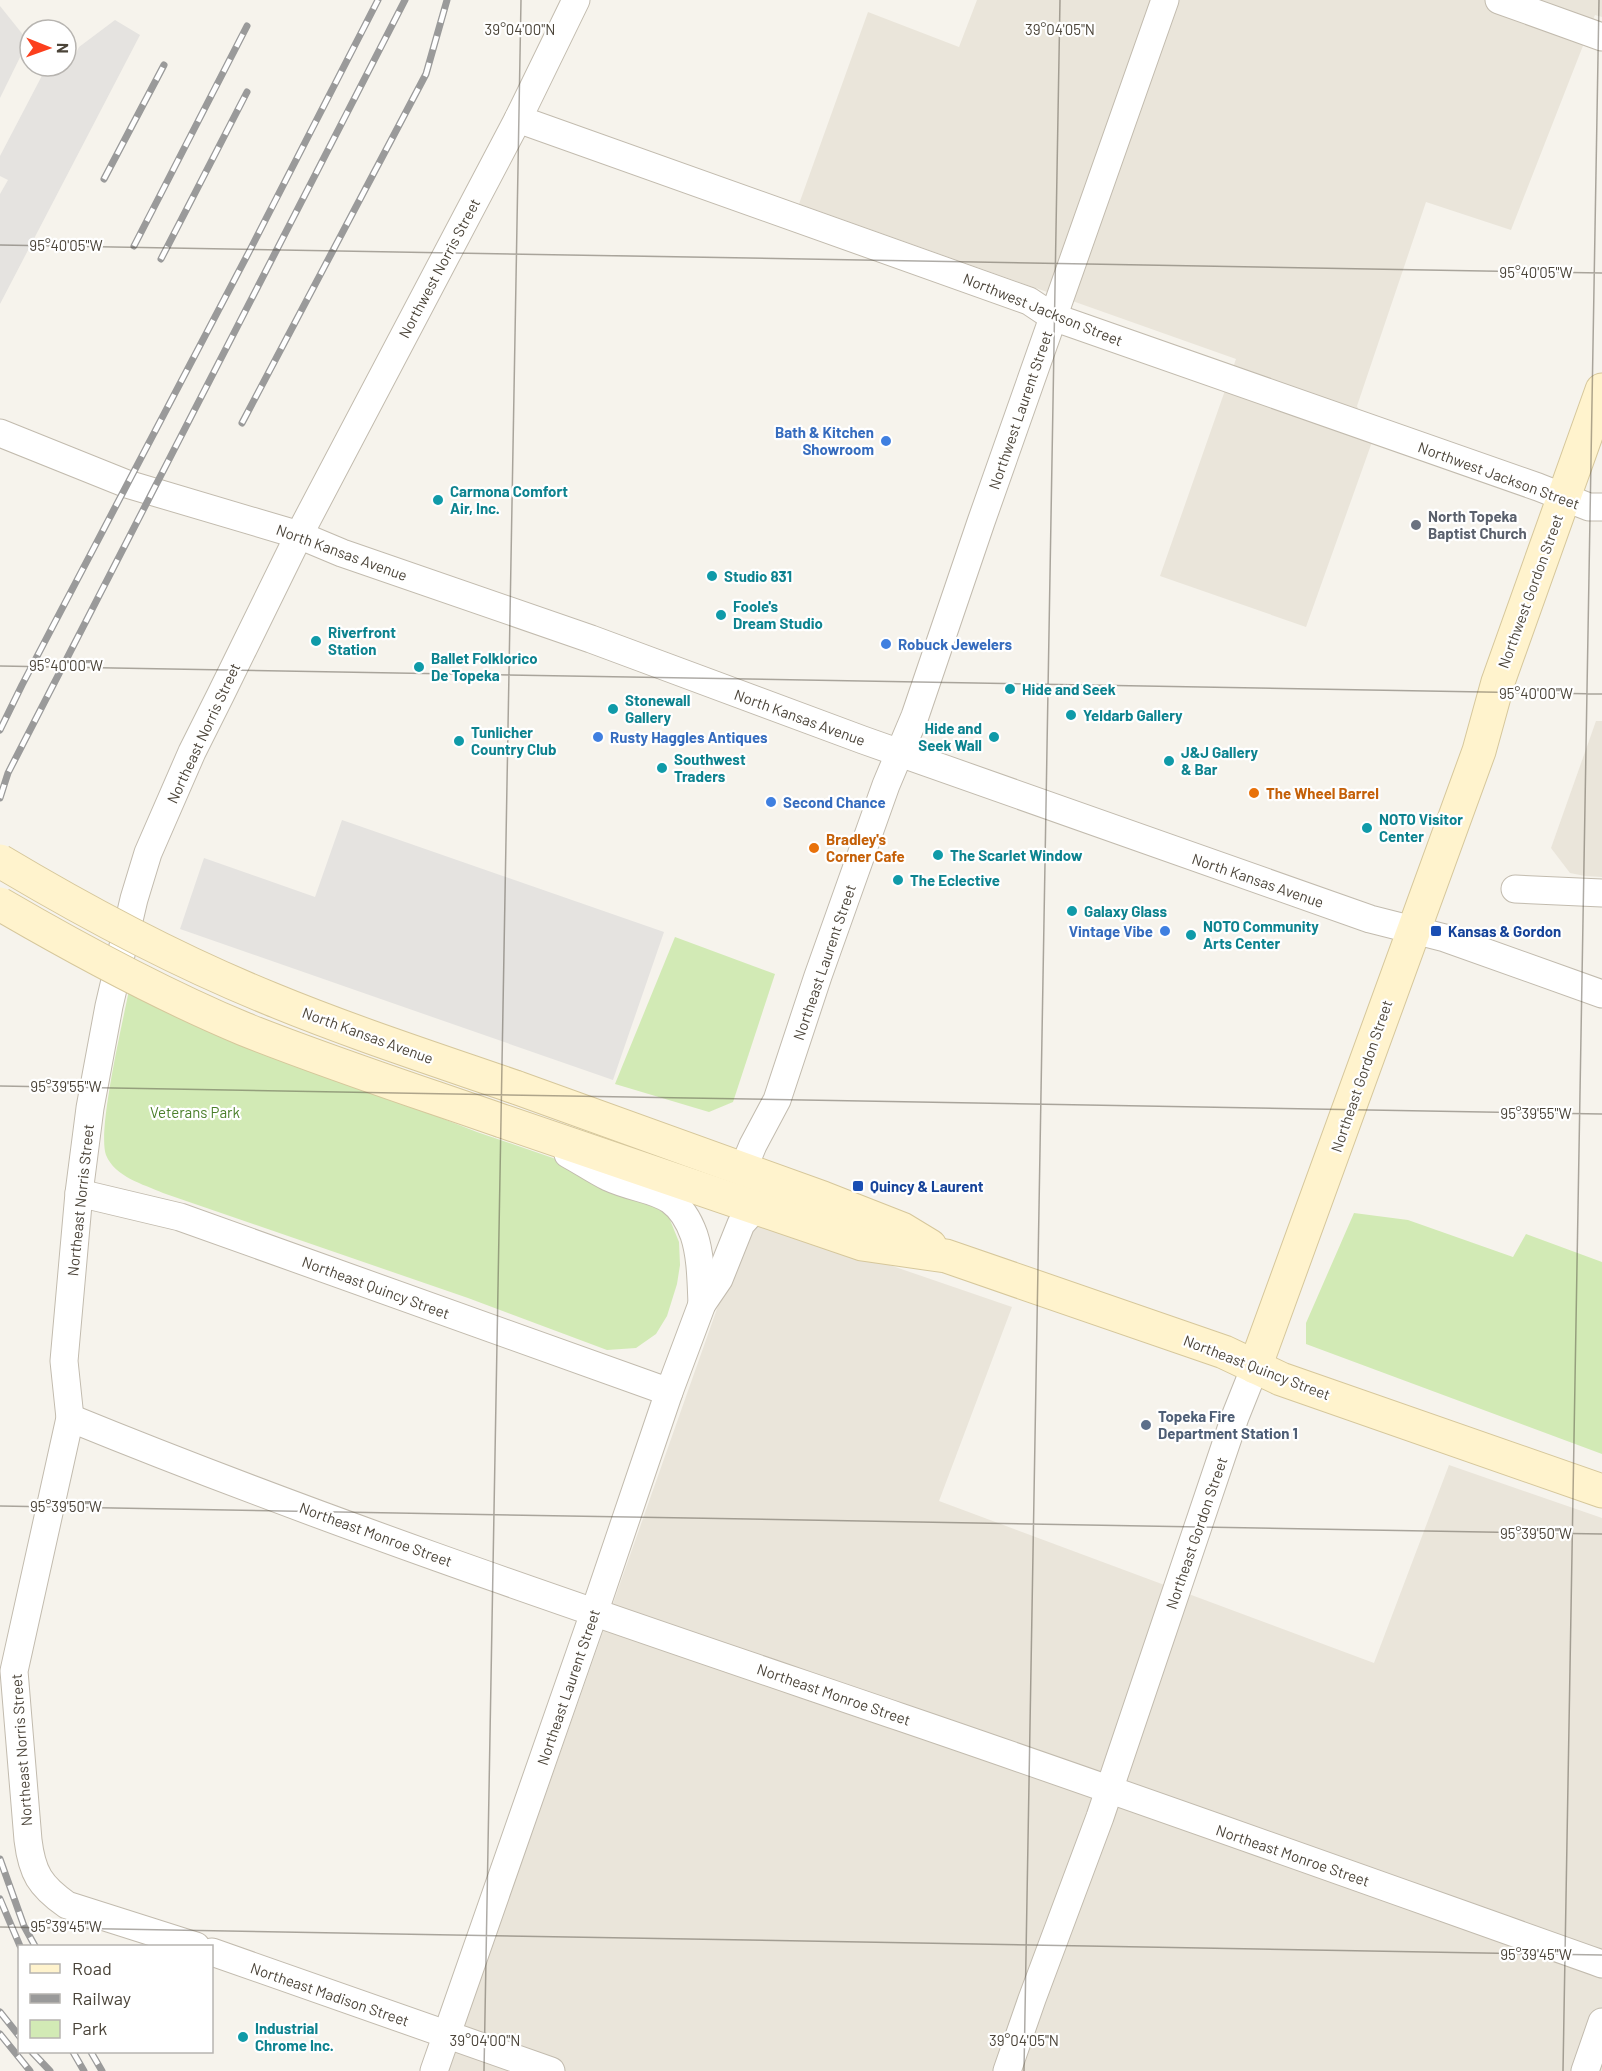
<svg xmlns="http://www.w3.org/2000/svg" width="1602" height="2071" font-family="Barlow,sans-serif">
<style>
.residential{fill:#eae5da}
.green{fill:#d2eab5}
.parking{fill:#e5e3e0}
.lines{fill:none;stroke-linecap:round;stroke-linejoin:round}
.minor-casing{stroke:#c2bbae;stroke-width:29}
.secondary-casing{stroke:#d6c79b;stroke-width:35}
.minor{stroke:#fff;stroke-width:27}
.secondary{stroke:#fff3cd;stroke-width:33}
.rail-casing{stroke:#9a9a9a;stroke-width:7}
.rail{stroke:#fff;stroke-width:4.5;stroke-dasharray:14;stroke-linecap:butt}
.secondary-bridge-casing{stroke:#d6c79b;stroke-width:35;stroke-linecap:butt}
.secondary-bridge{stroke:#fff3cd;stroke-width:33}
.ticks{fill:none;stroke:#4b4439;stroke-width:1.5;stroke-opacity:0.45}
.shop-dot{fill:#3f7fe0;stroke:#fff;stroke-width:2}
.culture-dot{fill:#0f9aa8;stroke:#fff;stroke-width:2}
.worship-dot{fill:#6b7280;stroke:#fff;stroke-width:2}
.food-dot{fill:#e8710a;stroke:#fff;stroke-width:2}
.transit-dot{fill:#1a4fb4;stroke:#fff;stroke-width:2}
.service-dot{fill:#5c6f8a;stroke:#fff;stroke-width:2}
.labels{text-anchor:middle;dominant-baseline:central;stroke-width:4.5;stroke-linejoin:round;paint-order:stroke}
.street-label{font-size:15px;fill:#4b4439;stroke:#fff}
.shop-label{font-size:15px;font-weight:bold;fill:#366cbe;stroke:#fff;text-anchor:start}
.culture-label{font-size:15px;font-weight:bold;fill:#0d838f;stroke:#fff;text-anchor:start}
.worship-label{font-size:15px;font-weight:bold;fill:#5b616d;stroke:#fff;text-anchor:start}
.food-label{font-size:15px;font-weight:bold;fill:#c56008;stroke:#fff;text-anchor:start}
.transit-label{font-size:15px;font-weight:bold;fill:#164399;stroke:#fff;text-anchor:start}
.park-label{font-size:15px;fill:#4a7f2a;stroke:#fff}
.service-label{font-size:15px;font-weight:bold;fill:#4e5e75;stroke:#fff;text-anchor:start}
.ticks-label{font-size:15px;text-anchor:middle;fill:#4b4439;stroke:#fff;stroke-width:4.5;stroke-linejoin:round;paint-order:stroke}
</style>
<rect width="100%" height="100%" fill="#f6f3ec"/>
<!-- residential -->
<g class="residential">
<polygon points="977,0 1602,0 1602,17 1595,15 1511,230 1426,202 1357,406 1372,442 1306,627 1160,576 1236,359 799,204 868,12 959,47"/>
<polygon points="1596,721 1602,721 1602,877 1585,876 1570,873 1551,848"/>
<polygon points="770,1224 1012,1307 939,1501 1374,1663 1449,1465 1602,1518 1602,2071 448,2071 737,1252 745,1236 757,1227"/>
</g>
<!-- green -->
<g class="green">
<polygon points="675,937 775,974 733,1102 709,1112 615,1084"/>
<path d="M129 990 308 1066 477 1132 553 1158 593 1182 642 1200 668 1215 679 1242 680 1265 677 1284 667 1316 656 1334 636 1348 607 1350 468 1298 163 1193C143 1184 115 1177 106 1155 97 1131 123 1021 129 990Z"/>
<polygon points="1354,1213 1408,1220 1513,1257 1526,1234 1602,1262 1602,1454 1306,1344 1306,1323"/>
</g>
<!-- parking -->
<g class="parking">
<polygon points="0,6 28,41 0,98"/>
<polygon points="115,20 140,35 0,304 0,194 8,180 0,176 0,156 47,66 66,66 66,58 72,61 79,47"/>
<polygon points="342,820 664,932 613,1080 180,929 204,858 315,897"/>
</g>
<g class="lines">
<defs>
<g id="minor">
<polyline points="1499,0 1602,37"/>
<polyline points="518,119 1029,301 1053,317 1076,325 1538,487 1589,507 1602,507"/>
<polyline points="0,433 127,484 299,535 342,553 591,639 863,740 1370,919 1445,938 1602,994"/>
<polyline points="1515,889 1602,893"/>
<path d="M568 1154C581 1161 594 1170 608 1177 647 1195 676 1185 694 1235 701 1256 701 1282 702 1304"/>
<polyline points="743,1169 753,1145 777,1100 818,976 886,785 915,716 981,522 1165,0"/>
<polyline points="79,1193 180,1217 669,1392"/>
<path d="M70 1418C342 1529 622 1622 900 1717 1135 1797 1368 1881 1602 1964"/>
<path d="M196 1946 67 1905C40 1886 32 1873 28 1840L14 1671 70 1418 64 1361 79 1193 90 1108 109 1006 134 899 148 853 192 752 221 694 299 535 518 119 576 0"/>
<polyline points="212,1952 551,2071"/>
<polyline points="434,2071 594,1613 669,1392 702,1304 719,1279 741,1224 750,1214 762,1210"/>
<polyline points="1007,2071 1032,1999 1100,1817 1235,1417 1255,1367"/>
<polyline points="1585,2071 1602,2022"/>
</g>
<g id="secondary">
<polyline points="515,1087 823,1198 902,1229 930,1246"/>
<polyline points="502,1121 862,1244 946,1256 1224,1352 1281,1379 1602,1491"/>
<polyline points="1255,1367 1479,751 1498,682 1602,390"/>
</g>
</defs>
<!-- minor casing -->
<use href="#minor" class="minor-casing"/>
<!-- secondary casing -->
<use href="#secondary" class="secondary-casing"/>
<!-- minor -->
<use href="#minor" class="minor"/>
<!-- secondary -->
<use href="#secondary" class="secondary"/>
<defs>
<g id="rail">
<polyline points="104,179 164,65"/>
<polyline points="134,246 247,26"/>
<polyline points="161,259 247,92"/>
<polyline points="242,423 426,74 447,0"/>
<polyline points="0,730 22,685 250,250 378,0"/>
<polyline points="0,798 8,773 405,0"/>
<polyline points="0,1859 24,1926 35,1946"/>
<polyline points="0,1899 20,1946"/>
<polyline points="0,2012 20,2037"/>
<polyline points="0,2034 30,2071"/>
<polyline points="32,2052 50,2071"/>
<polyline points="73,2052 84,2071"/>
<polyline points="91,2052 102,2071"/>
</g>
</defs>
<!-- rail casing -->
<use href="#rail" class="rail-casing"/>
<!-- rail -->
<use href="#rail" class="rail"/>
<defs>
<g id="secondary-bridge">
<path d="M0 861C87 913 177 961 271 999 351 1032 434 1059 515 1087"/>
<path d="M0 904C79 950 160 994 244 1029 329 1063 416 1091 502 1121"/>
</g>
</defs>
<!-- secondary-bridge casing -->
<use href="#secondary-bridge" class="secondary-bridge-casing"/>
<!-- secondary-bridge -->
<use href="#secondary-bridge" class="secondary-bridge"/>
</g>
<!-- ticks -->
<path class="ticks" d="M0 245 1602 273M0 666 1602 694M0 1086 1602 1114M0 1506 1602 1534M0 1927 1602 1955M484 2071 521 0M1024 2071 1060 0M1563 2071 1599 0"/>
<!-- markers -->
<g class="shop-dot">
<circle cx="886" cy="441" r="6"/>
<circle cx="886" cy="644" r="6"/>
<circle cx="598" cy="737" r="6"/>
<circle cx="771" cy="802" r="6"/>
<circle cx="1165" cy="931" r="6"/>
</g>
<g class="culture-dot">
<circle cx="438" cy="500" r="6"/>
<circle cx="712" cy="576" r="6"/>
<circle cx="721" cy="615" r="6"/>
<circle cx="316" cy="641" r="6"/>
<circle cx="419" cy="667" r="6"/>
<circle cx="1010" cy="689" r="6"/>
<circle cx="613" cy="709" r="6"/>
<circle cx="1071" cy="715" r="6"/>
<circle cx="994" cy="737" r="6"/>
<circle cx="459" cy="741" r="6"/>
<circle cx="1169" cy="761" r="6"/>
<circle cx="662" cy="768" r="6"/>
<circle cx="1367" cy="828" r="6"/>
<circle cx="938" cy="855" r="6"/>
<circle cx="898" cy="880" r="6"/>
<circle cx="1072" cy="911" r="6"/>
<circle cx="1191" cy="935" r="6"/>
<circle cx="243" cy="2037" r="6"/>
</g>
<circle class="worship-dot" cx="1416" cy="525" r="6"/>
<g class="food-dot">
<circle cx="1254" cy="793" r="6"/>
<circle cx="814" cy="848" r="6"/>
</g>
<g class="transit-dot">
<rect x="1430" y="925" width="12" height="12" rx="3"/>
<rect x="852" y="1180" width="12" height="12" rx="3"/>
</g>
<circle class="service-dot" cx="1146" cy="1425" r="6"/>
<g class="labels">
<!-- street labels -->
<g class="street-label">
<text transform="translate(439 268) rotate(-62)">Northwest Norris Street</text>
<text transform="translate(1043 309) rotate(22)">Northwest Jackson Street</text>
<text transform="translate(1020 410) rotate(-71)">Northwest Laurent Street</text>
<text transform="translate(1499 475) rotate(20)">Northwest Jackson Street</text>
<text transform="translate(342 552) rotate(20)">North Kansas Avenue</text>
<text transform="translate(1530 591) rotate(-70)">Northwest Gordon Street</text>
<text transform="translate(800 717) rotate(20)">North Kansas Avenue</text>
<text transform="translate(203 733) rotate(-65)">Northeast Norris Street</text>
<text transform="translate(1258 880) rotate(19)">North Kansas Avenue</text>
<text transform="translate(824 962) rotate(-71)">Northeast Laurent Street</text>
<text transform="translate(368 1035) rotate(20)">North Kansas Avenue</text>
<text transform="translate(1361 1076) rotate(-71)">Northeast Gordon Street</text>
<text transform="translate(80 1200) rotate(-84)">Northeast Norris Street</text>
<text transform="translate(376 1287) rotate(20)">Northeast Quincy Street</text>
<text transform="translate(1257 1367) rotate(21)">Northeast Quincy Street</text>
<text transform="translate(1196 1533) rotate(-71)">Northeast Gordon Street</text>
<text transform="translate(376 1534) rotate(20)">Northeast Monroe Street</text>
<text transform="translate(568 1687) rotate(-71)">Northeast Laurent Street</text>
<text transform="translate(834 1694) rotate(19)">Northeast Monroe Street</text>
<text transform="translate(21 1750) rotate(-94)">Northeast Norris Street</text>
<text transform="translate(1293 1855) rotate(19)">Northeast Monroe Street</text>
<text transform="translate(330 1994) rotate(19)">Northeast Madison Street</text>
</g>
<!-- shop labels -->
<g class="shop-label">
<text x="874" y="432" text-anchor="end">Bath &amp; Kitchen<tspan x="874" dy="17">Showroom</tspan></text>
<text x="898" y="644">Robuck Jewelers</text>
<text x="610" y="737">Rusty Haggles Antiques</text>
<text x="783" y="802">Second Chance</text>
<text x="1153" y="931" text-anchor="end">Vintage Vibe</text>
</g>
<!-- culture labels -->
<g class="culture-label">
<text x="450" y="491">Carmona Comfort<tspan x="450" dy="17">Air, Inc.</tspan></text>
<text x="724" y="576">Studio 831</text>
<text x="733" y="606">Foole's<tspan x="733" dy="17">Dream Studio</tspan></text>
<text x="328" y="632">Riverfront<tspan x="328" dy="17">Station</tspan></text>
<text x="431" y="658">Ballet Folklorico<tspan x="431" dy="17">De Topeka</tspan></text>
<text x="1022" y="689">Hide and Seek</text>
<text x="625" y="700">Stonewall<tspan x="625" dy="17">Gallery</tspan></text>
<text x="1083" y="715">Yeldarb Gallery</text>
<text x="982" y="728" text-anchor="end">Hide and<tspan x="982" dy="17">Seek Wall</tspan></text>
<text x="471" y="732">Tunlicher<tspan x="471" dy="17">Country Club</tspan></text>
<text x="1181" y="752">J&amp;J Gallery<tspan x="1181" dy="17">&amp; Bar</tspan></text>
<text x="674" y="759">Southwest<tspan x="674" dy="17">Traders</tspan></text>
<text x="1379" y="819">NOTO Visitor<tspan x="1379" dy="17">Center</tspan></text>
<text x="950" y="855">The Scarlet Window</text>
<text x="910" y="880">The Eclective</text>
<text x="1084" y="911">Galaxy Glass</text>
<text x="1203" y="926">NOTO Community<tspan x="1203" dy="17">Arts Center</tspan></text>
<text x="255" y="2028">Industrial<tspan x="255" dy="17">Chrome Inc.</tspan></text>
</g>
<!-- worship labels -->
<g class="worship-label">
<text x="1428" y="516">North Topeka<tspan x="1428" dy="17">Baptist Church</tspan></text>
</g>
<!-- food labels -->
<g class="food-label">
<text x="1266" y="793">The Wheel Barrel</text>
<text x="826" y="839">Bradley's<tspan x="826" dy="17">Corner Cafe</tspan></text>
</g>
<!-- transit labels -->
<g class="transit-label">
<text x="1448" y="931">Kansas &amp; Gordon</text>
<text x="870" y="1186">Quincy &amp; Laurent</text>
</g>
<!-- park labels -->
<g class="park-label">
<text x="195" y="1112">Veterans Park</text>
</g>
<!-- service labels -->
<g class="service-label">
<text x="1158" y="1416">Topeka Fire<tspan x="1158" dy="17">Department Station 1</tspan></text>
</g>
</g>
<g class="ticks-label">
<text x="520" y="35">39°04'00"N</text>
<text x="1060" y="35">39°04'05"N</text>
<text x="66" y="251">95°40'05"W</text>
<text x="1536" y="278">95°40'05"W</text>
<text x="66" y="671">95°40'00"W</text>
<text x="1536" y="699">95°40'00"W</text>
<text x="66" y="1092">95°39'55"W</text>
<text x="1536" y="1119">95°39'55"W</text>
<text x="66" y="1512">95°39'50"W</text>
<text x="1536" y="1539">95°39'50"W</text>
<text x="66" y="1932">95°39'45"W</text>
<text x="1536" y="1960">95°39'45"W</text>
<text x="485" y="2046">39°04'00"N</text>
<text x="1024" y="2046">39°04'05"N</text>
</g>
<!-- legend -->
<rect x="18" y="1945" width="195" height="108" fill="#ffffff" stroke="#b7b4b0" stroke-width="1.5"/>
<rect x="30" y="1964" width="30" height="9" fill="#fff3cd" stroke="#b7b4b0" stroke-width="1.5"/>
<text x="72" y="1975" font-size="18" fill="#4b4439">Road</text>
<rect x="30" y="1994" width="30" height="9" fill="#9a9a9a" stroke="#b7b4b0" stroke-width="1.5"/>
<text x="72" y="2005" font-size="18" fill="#4b4439">Railway</text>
<rect x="30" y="2020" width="30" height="18" fill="#d2eab5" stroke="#b7b4b0" stroke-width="1.5"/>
<text x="72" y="2035" font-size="18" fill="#4b4439">Park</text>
<!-- north arrow -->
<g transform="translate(48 48) rotate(91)"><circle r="28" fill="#ffffff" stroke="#b7b4b0" stroke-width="1.5"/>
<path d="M0-4.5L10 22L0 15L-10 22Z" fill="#fc3f1d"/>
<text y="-9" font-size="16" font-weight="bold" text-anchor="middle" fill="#4b4439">N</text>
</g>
</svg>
